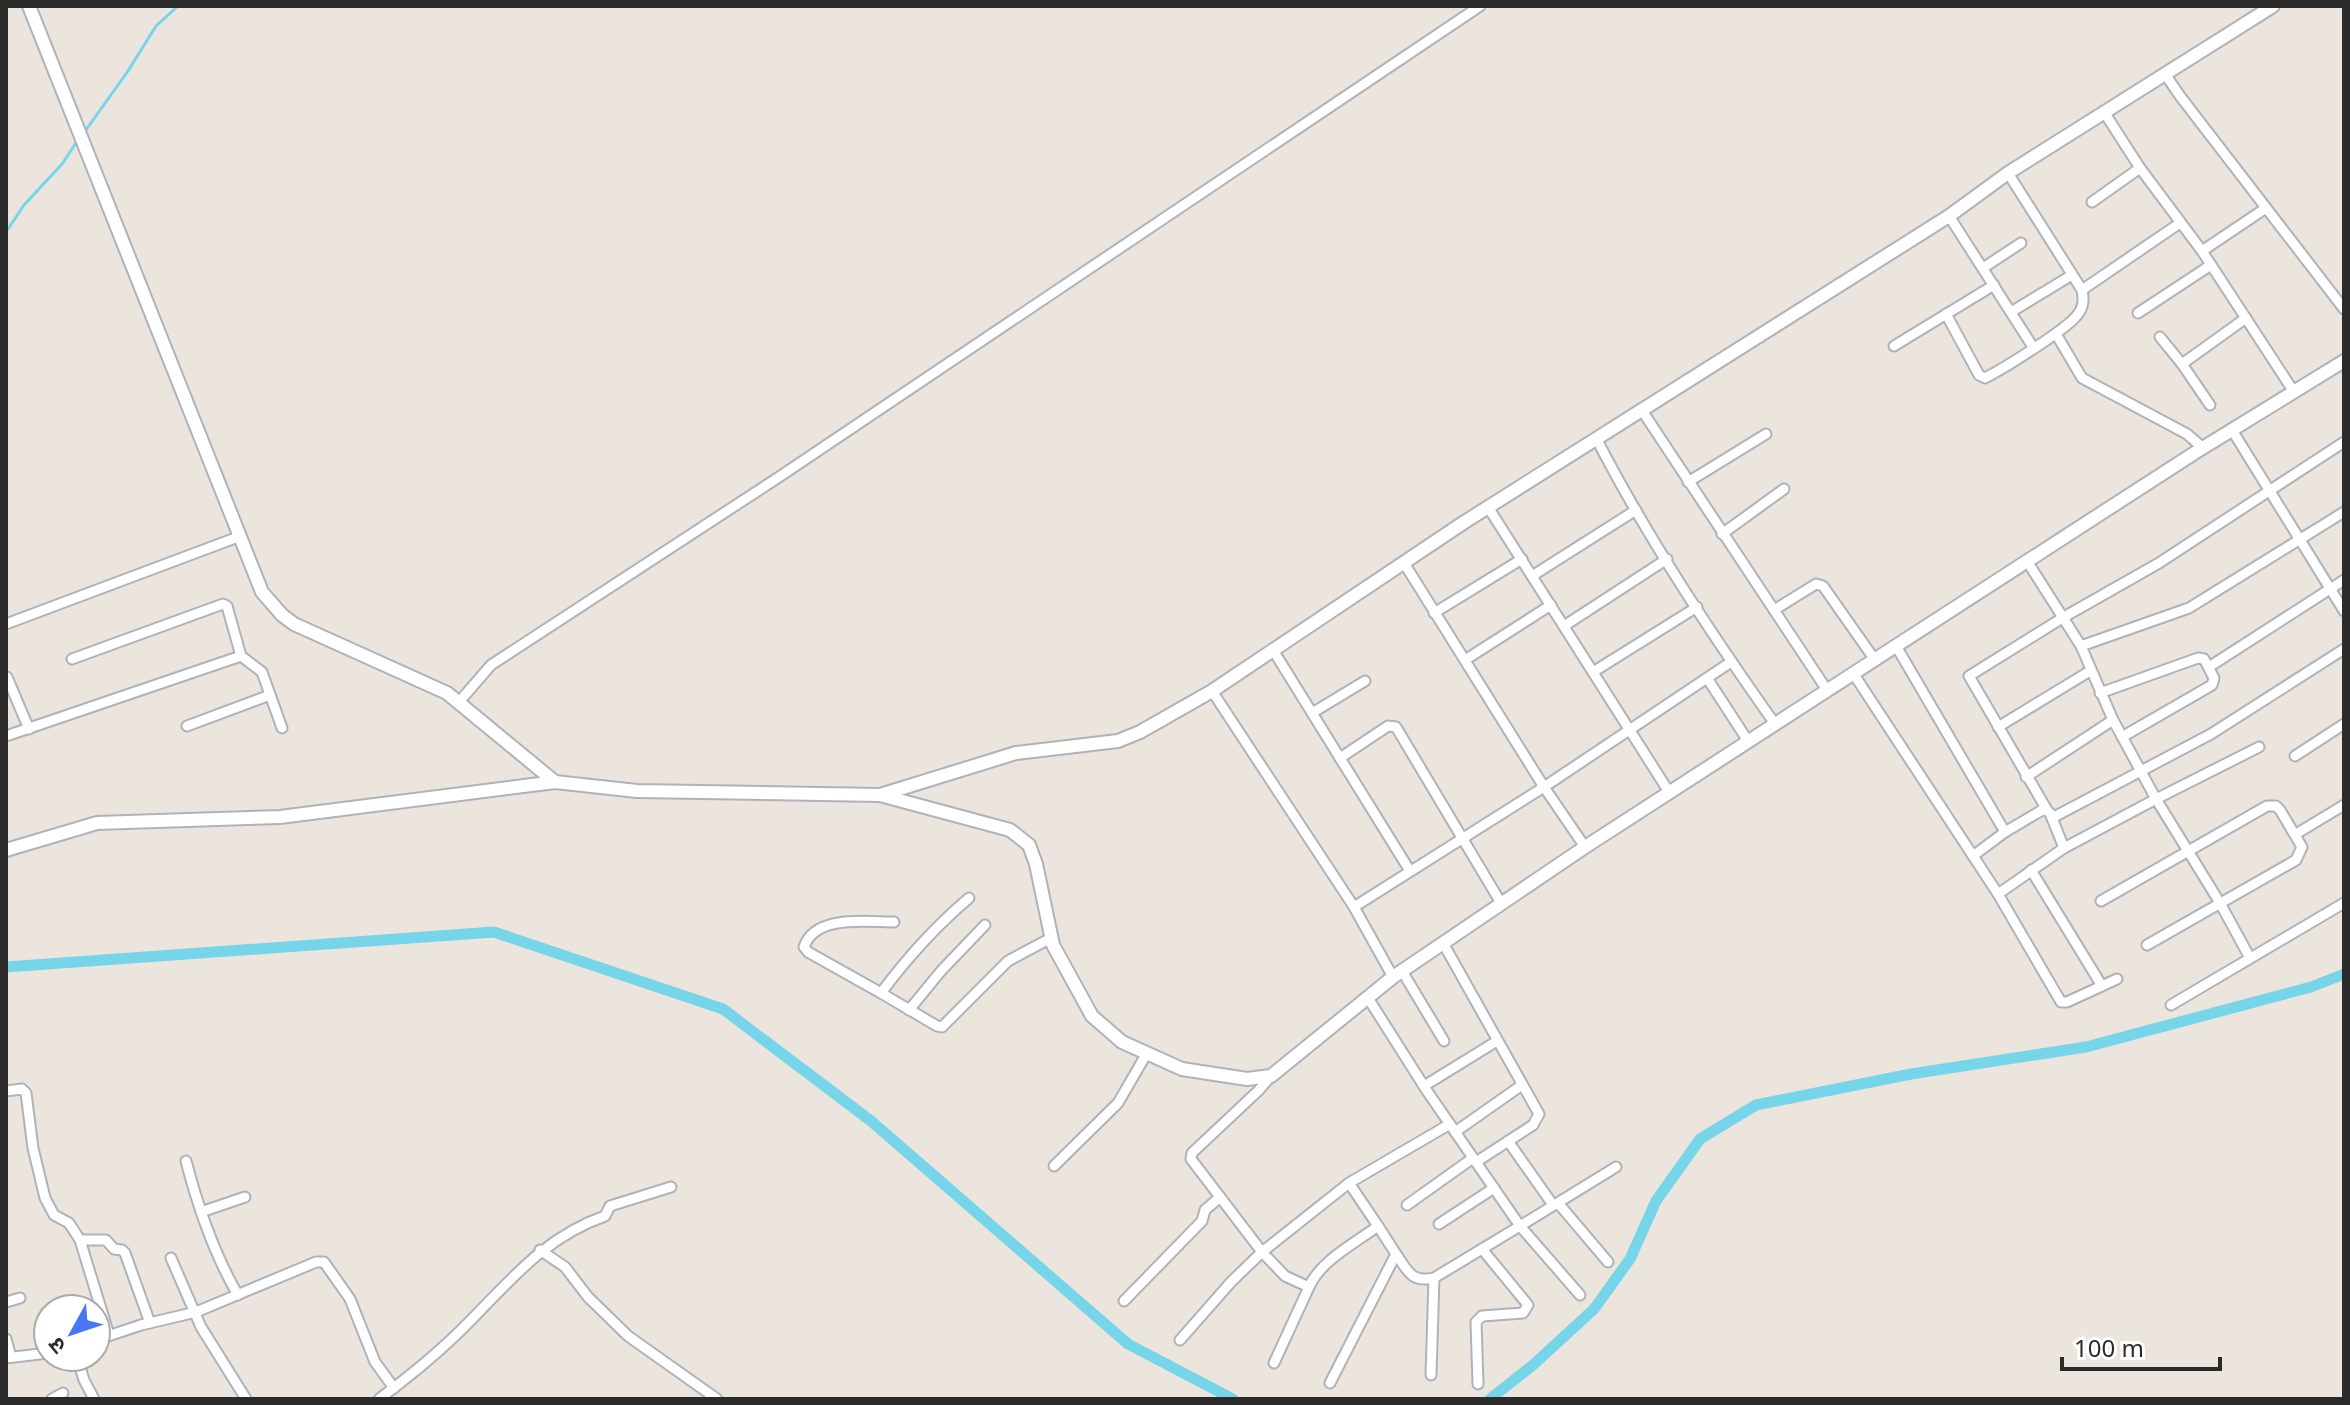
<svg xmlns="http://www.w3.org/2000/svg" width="2350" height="1405" font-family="'Noto Sans','Noto Sans Devanagari',sans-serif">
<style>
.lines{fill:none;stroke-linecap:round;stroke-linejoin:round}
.stream{stroke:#77d5e9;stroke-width:3}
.canal{stroke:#77d5e9;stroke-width:11}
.street-casing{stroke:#afb2bb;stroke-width:13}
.secondary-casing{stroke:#afb2bb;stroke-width:16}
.street{stroke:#fff;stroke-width:9}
.secondary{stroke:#fff;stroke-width:12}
</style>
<rect width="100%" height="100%" fill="#ece5de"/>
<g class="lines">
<!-- stream -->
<g class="stream">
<polyline points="83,134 128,71 156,26 178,6"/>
<polyline points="6,232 24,205 62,164 78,140"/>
</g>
<!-- canal -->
<g class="canal">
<polyline points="6,967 494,932 723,1009 871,1121 1128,1344 1233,1399"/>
<polyline points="1490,1399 1533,1365 1594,1309 1630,1259 1656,1201 1700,1139 1756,1105 1911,1074 2086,1047 2311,987 2344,974"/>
</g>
<defs>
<g id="street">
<polyline points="2165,74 2180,96 2344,309"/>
<polyline points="2104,112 2140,168 2202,251 2294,392"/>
<polyline points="2092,202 2140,168"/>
<polyline points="1949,216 2033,347"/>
<polyline points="2202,251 2266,208"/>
<polyline points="1983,268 2021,243"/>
<polyline points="2082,290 2180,223"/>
<polyline points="2011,312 2072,275"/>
<polyline points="2138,313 2211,265"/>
<path d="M1946 314 1979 375 1985 378C2003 369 2069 328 2078 314 2084 307 2084 299 2082 290L2008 173"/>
<polyline points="2056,334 2082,378 2187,434 2203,448"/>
<polyline points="2160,337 2182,364 2210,405"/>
<polyline points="1894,346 1994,285"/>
<polyline points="2182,364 2246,318"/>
<polyline points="1641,409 1827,690"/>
<polyline points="2232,430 2344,611"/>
<path d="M1596 438C1647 537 1710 632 1775 724"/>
<polyline points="1688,482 1766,434"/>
<polyline points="1488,507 1669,792"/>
<polyline points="1722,534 1784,489"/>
<polyline points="1404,563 1544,787 1585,847"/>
<polyline points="1532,576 1636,510"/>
<polyline points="1774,610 1816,584 1823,586 1875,660"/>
<polyline points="1434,613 1522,559"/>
<polyline points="6,624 238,537"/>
<polyline points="1564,626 1667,559"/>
<polyline points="1896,646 2005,832"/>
<polyline points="2081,646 2189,608 2344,512"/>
<polyline points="1273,650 1410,871"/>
<polyline points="72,659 223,604 227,606 241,656 262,672 282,728"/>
<polyline points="1465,660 1551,605"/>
<polyline points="2209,667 2344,580"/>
<polyline points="1593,672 1697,607"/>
<polyline points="1853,673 1998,894 2061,1002 2067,1002 2117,979"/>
<polyline points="7,677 29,729"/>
<polyline points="1707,678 1748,741"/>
<polyline points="1212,691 1354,907 1393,977"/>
<polyline points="2100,693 2198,658 2204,659 2214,678 2212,685 2122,737"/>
<polyline points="459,702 491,665 779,477 1480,6"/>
<polyline points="1312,713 1365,681"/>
<polyline points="187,726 270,695"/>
<polyline points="1998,727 2090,671"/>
<polyline points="6,736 241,656"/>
<polyline points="2295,756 2344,724"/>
<polyline points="1340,758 1388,726 1396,727 1501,903"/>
<polyline points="2026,777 2113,720"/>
<polyline points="2047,810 1969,676 2064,617 2159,563 2344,442"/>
<polyline points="2052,818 2211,734 2344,649"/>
<polyline points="2296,834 2344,805"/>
<polyline points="1973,856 2005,832 2044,809 2050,813 2064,848"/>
<polyline points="2031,870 2102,986"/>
<polyline points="1998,894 2064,848 2156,799 2113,720 2081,646 2027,561"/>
<path d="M969 898C936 926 907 958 881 993L937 1026 942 1027 1008 961 1051 938"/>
<polyline points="2101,901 2267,806 2276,806 2280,810 2302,847 2296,860 2147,945"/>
<polyline points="1354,907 1544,787 1731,662"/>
<polyline points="1443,943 1539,1114 1533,1125 1476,1162"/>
<polyline points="2250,958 2220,903 2156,799 2259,747"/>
<polyline points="1402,971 1444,1041"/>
<path d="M881 993 808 952 804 947C815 914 868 922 894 922"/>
<path d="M1368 998 1427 1091 1520 1226 1434 1278C1411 1283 1408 1271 1396 1254"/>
<polyline points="2171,1005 2344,903"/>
<polyline points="909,1010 941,971 985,925"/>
<polyline points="1424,1086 1497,1041"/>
<polyline points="6,1091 22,1089 26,1093 33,1148 45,1198 54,1215 69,1223 80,1240"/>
<polyline points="1455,1132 1522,1085"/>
<polyline points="1508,1141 1553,1205"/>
<path d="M186 1161C198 1207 214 1254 238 1295"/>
<polyline points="1054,1166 1118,1103 1147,1053"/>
<polyline points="1349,1183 1450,1124"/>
<polyline points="1558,1203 1608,1262"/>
<polyline points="1407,1205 1473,1158"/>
<polyline points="201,1212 245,1197"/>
<polyline points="1439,1224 1494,1188"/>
<polyline points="540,1250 565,1267 588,1297 628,1336 717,1399"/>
<polyline points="171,1258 201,1327 246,1399"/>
<polyline points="1580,1295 1520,1226 1616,1167"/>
<polyline points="1124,1301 1202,1221 1205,1210 1220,1197"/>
<polyline points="6,1302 20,1298"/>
<polyline points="109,1335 80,1240 106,1240 114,1249 122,1250 125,1253 150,1323"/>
<polyline points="6,1339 11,1357"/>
<polyline points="96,1340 141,1325 196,1312 316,1262 324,1262 350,1299 375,1362 394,1388"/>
<polyline points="1180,1340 1231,1282 1262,1252 1191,1159 1192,1153 1259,1090 1271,1076"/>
<polyline points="77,1357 84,1380 94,1399"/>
<polyline points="6,1358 48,1353"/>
<path d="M1274 1363 1309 1287C1321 1260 1354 1244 1378 1226L1349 1183 1262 1252 1285 1276 1309 1287"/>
<polyline points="1431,1375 1434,1278"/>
<polyline points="1330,1383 1396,1254 1378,1226"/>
<polyline points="1478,1384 1476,1322 1482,1316 1523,1313 1528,1305 1482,1249"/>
<polyline points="52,1399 63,1393"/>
<path d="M379 1399C406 1379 432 1358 456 1335 504 1289 539 1239 605 1216L610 1206 671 1187"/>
</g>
<g id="secondary">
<polyline points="29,6 262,592 282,615 294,624 447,693 555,782"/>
<polyline points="880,795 1010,830 1029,845 1036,864 1053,945 1092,1016 1122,1042 1182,1069 1247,1079 1271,1076 1393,977 1585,847 2196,452 2344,361"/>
<polyline points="6,850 97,823 280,817 555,782 637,791 880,795 1016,753 1118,741 1140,732 1212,691 1463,523 1949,216 2008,173 2273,6"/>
</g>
</defs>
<!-- street casing -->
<use href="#street" class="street-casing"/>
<!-- secondary casing -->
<use href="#secondary" class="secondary-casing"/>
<!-- street -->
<use href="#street" class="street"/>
<!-- secondary -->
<use href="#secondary" class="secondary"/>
</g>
<!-- border -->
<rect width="2350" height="1405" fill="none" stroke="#2b2b2b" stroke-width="16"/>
<!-- north arrow -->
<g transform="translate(72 1333) rotate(230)"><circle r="38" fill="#ffffff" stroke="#aaaaaa" stroke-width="2"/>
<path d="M0-6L14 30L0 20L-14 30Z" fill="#4777f1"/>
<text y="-12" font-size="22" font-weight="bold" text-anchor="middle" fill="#2b2b2b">उ</text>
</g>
<!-- scale -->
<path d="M2062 1357v12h158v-12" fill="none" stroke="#2b2b2b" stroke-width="4"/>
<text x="2074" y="1357" font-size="24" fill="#2b2b2b" stroke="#ffffff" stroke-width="6" paint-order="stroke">100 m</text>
</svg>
